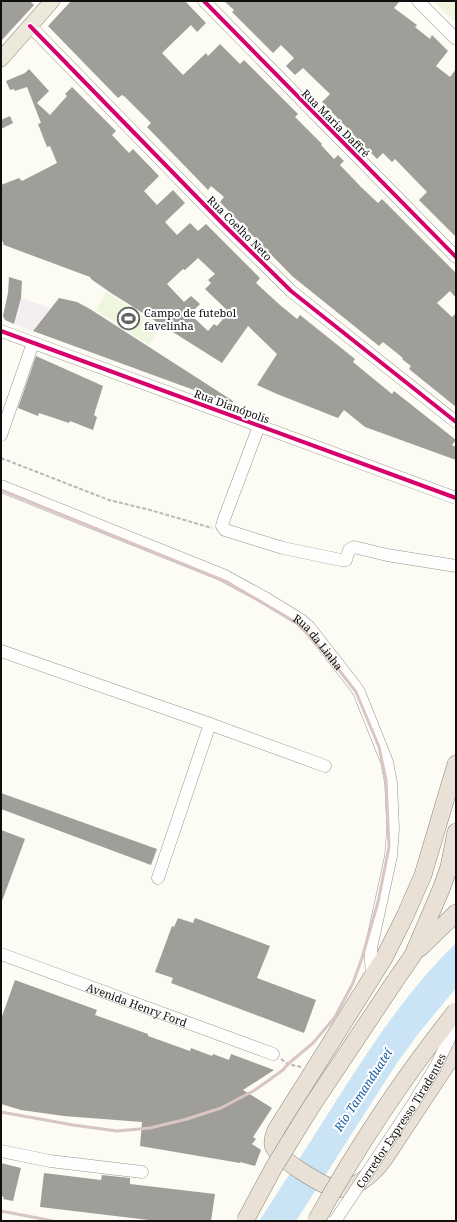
<svg xmlns="http://www.w3.org/2000/svg" width="457" height="1222" font-family="'Noto Serif',serif">
<style>
.industrial{fill:#f4eef1}
.pitch{fill:#eef6de}
.water{fill:#cae4f6}
.building{fill:#a09e99;fill-rule:evenodd}
.lines{fill:none;stroke-linecap:round;stroke-linejoin:round}
.minor-casing{stroke:#969592;stroke-width:13}
.major-casing{stroke:#83837f;stroke-width:16}
.highway-casing{stroke:#83837f;stroke-width:18}
.path{stroke:#b9b9b8;stroke-width:2;stroke-dasharray:4 2;stroke-linecap:butt}
.minor{stroke:#fffefd;stroke-width:12}
.major{stroke:#ede9da;stroke-width:15}
.highway{stroke:#eae1d6;stroke-width:17}
.rail{stroke:#d8c5c4;stroke-width:3}
.minor-bridge-casing{stroke:#969592;stroke-width:13;stroke-linecap:butt}
.highway-bridge-casing{stroke:#83837f;stroke-width:18;stroke-linecap:butt}
.minor-bridge{stroke:#fffefd;stroke-width:12}
.highway-bridge{stroke:#eae1d6;stroke-width:17}
.cycleway-casing{stroke:#fff;stroke-width:6}
.cycleway{stroke:#d6006c;stroke-width:4}
.labels{text-anchor:middle;dominant-baseline:central;stroke-width:4;stroke-linejoin:round;paint-order:stroke}
.street-label{font-size:11px;fill:#0f0f0f;stroke:#fff}
.poi-label{font-size:11px;fill:#0f0f0f;stroke:#fff;text-anchor:start}
.water-label{font-size:12px;font-style:italic;fill:#165ca3;stroke:#fff}
</style>
<rect width="100%" height="100%" fill="#fcfbf4"/>
<!-- industrial -->
<polygon class="industrial" points="21,298 50,308 32,331 15,324"/>
<!-- pitch -->
<g class="pitch">
<polygon points="433,1 456,1 456,23"/>
<polygon points="106,292 160,326 149,345 96,310"/>
</g>
<!-- water -->
<path class="water" d="M456 943V988L418 1034 397 1063 296 1221H259C286 1180 312 1139 338 1098 373 1043 409 989 456 943Z"/>
<!-- building -->
<g class="building">
<polygon points="1,1 30,1 34,5 1,41"/>
<polygon points="71,1 185,1 206,23 197,32 191,25 162,53 183,75 206,53 208,56 220,44 240,64 244,60 298,114 295,117 322,144 321,145 334,159 338,155 344,161 340,165 361,187 378,203 382,199 456,273 456,298 450,291 437,303 452,317 456,313 456,407 409,369 411,366 402,359 403,358 383,342 379,346 292,276 220,202 224,197 211,186 208,190 147,127 151,123 125,97 122,95 118,98 48,26"/>
<polygon points="224,1 400,1 394,8 417,25 415,27 430,39 432,35 448,51 436,66 450,77 456,69 456,237 419,200 427,192 395,159 392,162 383,153 377,159 322,102 330,94 303,68 295,75 286,66 294,58 281,45 273,53 232,12 234,10"/>
<path d="M29 69 49 91 37 103 50 115 67 96 65 94 72 87 116 131 112 135 129 153 133 149 159 176 144 191 157 205 173 190 185 203 165 222 177 235 190 223 198 231 206 224 260 278 256 283 280 305 297 319 300 315 355 359 353 362 392 394 394 391 456 440 452 445 456 447V460L365 427 344 410 338 418 277 394 257 385 277 354 248 326 222 363 111 293 91 279 90 277 4 245 1 238V185L19 178 22 181 57 163 50 146 47 147 38 124 41 123 27 87 15 91 14 89 10 90 6 81 25 73ZM198 258 215 274 208 280 211 283 205 289 229 312 217 326 214 324 208 331 190 314 200 304 191 296 184 302 167 284 183 269 185 270Z"/>
<polygon points="10,116 13,123 1,129 1,120"/>
<polygon points="9,277 22,281 21,298 14,324 5,320 3,316 8,293"/>
<polygon points="59,298 77,302 90,309 233,401 232,404 33,331"/>
<polygon points="36,356 103,386 94,415 97,417 93,430 70,421 69,423 39,413 38,416 18,408"/>
<polygon points="1,793 157,849 151,865 1,809"/>
<polygon points="1,830 25,839 2,901 1,901"/>
<polygon points="178,918 193,923 195,918 270,946 257,978 316,1000 304,1033 171,983 173,978 155,972 172,926 174,927"/>
<polygon points="15,980 97,1010 95,1015 148,1034 148,1036 190,1051 191,1048 212,1056 213,1054 229,1060 231,1054 274,1070 243,1090 272,1108 253,1137 256,1139 252,1144 261,1150 255,1166 240,1162 240,1163 140,1146 142,1122 64,1116 21,1110 1,1104 1,1019"/>
<polygon points="1,1163 21,1168 13,1201 3,1199 4,1197 1,1196"/>
<polygon points="44,1173 101,1180 102,1175 130,1178 130,1184 215,1194 211,1221 157,1221 40,1207"/>
</g>
<g class="lines">
<defs>
<g id="minor">
<polyline points="204,1 456,257"/>
<polyline points="418,1 456,39"/>
<polyline points="30,26 225,226 291,291 456,422"/>
<polyline points="1,331 456,498"/>
<polyline points="259,426 224,519 222,526 225,530 283,548 341,560 346,560 349,550 354,547 387,555 456,566"/>
<polyline points="1,435 33,343"/>
<path id="s1" d="M1 486 223 575 267 599 301 620 309 627 355 686 359 692 387 762 391 783 393 829 391 856 371 948V961L372 976"/>
<polyline points="1,651 210,724 325,766"/>
<polyline points="158,878 210,724"/>
<path id="s2" d="M1 954 273 1054"/>
<polyline points="1,1151 50,1161 142,1172"/>
</g>
<polyline id="major" points="1,59 52,1"/>
<g id="highway">
<path d="M456 764 423 875 405 916 384 958 276 1130C274 1135 272 1140 273 1145 275 1157 326 1189 338 1189 358 1188 373 1174 384 1159L456 1050"/>
<polyline points="420,948 456,913"/>
<polyline points="395,981 413,955 442,887 449,867 456,832"/>
</g>
</defs>
<!-- minor casing -->
<use href="#minor" class="minor-casing"/>
<!-- major casing -->
<use href="#major" class="major-casing"/>
<!-- highway casing -->
<use href="#highway" class="highway-casing"/>
<!-- path -->
<g class="path">
<polyline points="1,458 109,500 150,510 212,528"/>
<polyline points="281,1059 288,1064 301,1067"/>
</g>
<!-- minor -->
<use href="#minor" class="minor"/>
<!-- major -->
<use href="#major" class="major"/>
<!-- highway -->
<use href="#highway" class="highway"/>
<!-- rail -->
<g class="rail">
<polyline points="1,490 227,582 297,623 329,657 356,692 379,747 386,780 389,847 378,902 362,958 353,983 335,1017 313,1043 288,1064 283,1070 255,1090 221,1108 187,1119 150,1128 117,1131 73,1125 1,1112"/>
<polyline points="1,1211 53,1221"/>
</g>
<defs>
<g id="minor-bridge">
<path id="s3" d="M335 1221 413 1104 435 1068 449 1039 456 1016"/>
</g>
<g id="highway-bridge">
<polyline points="245,1221 274,1167 311,1107 395,981"/>
<path d="M316 1221C356 1149 405 1075 456 1011"/>
</g>
</defs>
<!-- minor-bridge casing -->
<use href="#minor-bridge" class="minor-bridge-casing"/>
<!-- highway-bridge casing -->
<use href="#highway-bridge" class="highway-bridge-casing"/>
<!-- minor-bridge -->
<use href="#minor-bridge" class="minor-bridge"/>
<!-- highway-bridge -->
<use href="#highway-bridge" class="highway-bridge"/>
<defs>
<g id="cycleway">
<polyline points="204,1 456,257"/>
<polyline points="30,26 225,226 291,291 456,422"/>
<polyline points="1,331 456,498"/>
</g>
</defs>
<!-- cycleway casing -->
<use href="#cycleway" class="cycleway-casing"/>
<!-- cycleway -->
<use href="#cycleway" class="cycleway"/>
</g>
<!-- icons -->
<defs>
<symbol id="stadium-ring" viewBox="-11 -11 22 22"><circle r="9.5" fill="#fff" stroke="#62625f" stroke-width="1.5"/><path d="M0-5a6.5 5 0 1 0 0 10a6.5 5 0 1 0 0-10ZM-3.5-1.8h7v3.6h-7Z" fill="#62625f"/></symbol>
</defs>
<g fill-rule="evenodd">
<use href="#stadium-ring" x="116" y="306" width="25" height="25"/>
</g>
<g class="labels">
<!-- street labels -->
<g class="street-label">
<text transform="translate(336 123) rotate(45)">Rua Maria Daffré</text>
<text transform="translate(240 228) rotate(45)">Rua Coelho Neto</text>
<text transform="translate(232 406) rotate(20)">Rua Dianópolis</text>
<text stroke="none"><textPath href="#s1" startOffset="357">Rua da Linha</textPath></text>
<text stroke="none"><textPath href="#s2" startOffset="145">Avenida Henry Ford</textPath></text>
<text stroke="none"><textPath href="#s3" startOffset="120">Corredor Expresso Tiradentes</textPath></text>
</g>
<!-- poi labels -->
<g class="poi-label">
<text x="144" y="312">Campo de futebol<tspan x="144" dy="13">favelinha</tspan></text>
</g>
<!-- water labels -->
<g class="water-label">
<text transform="translate(363 1090) rotate(-57)">Rio Tamanduateí</text>
</g>
</g>
<!-- border -->
<rect width="457" height="1222" fill="none" stroke="#0f0f0f" stroke-width="4"/>
</svg>
